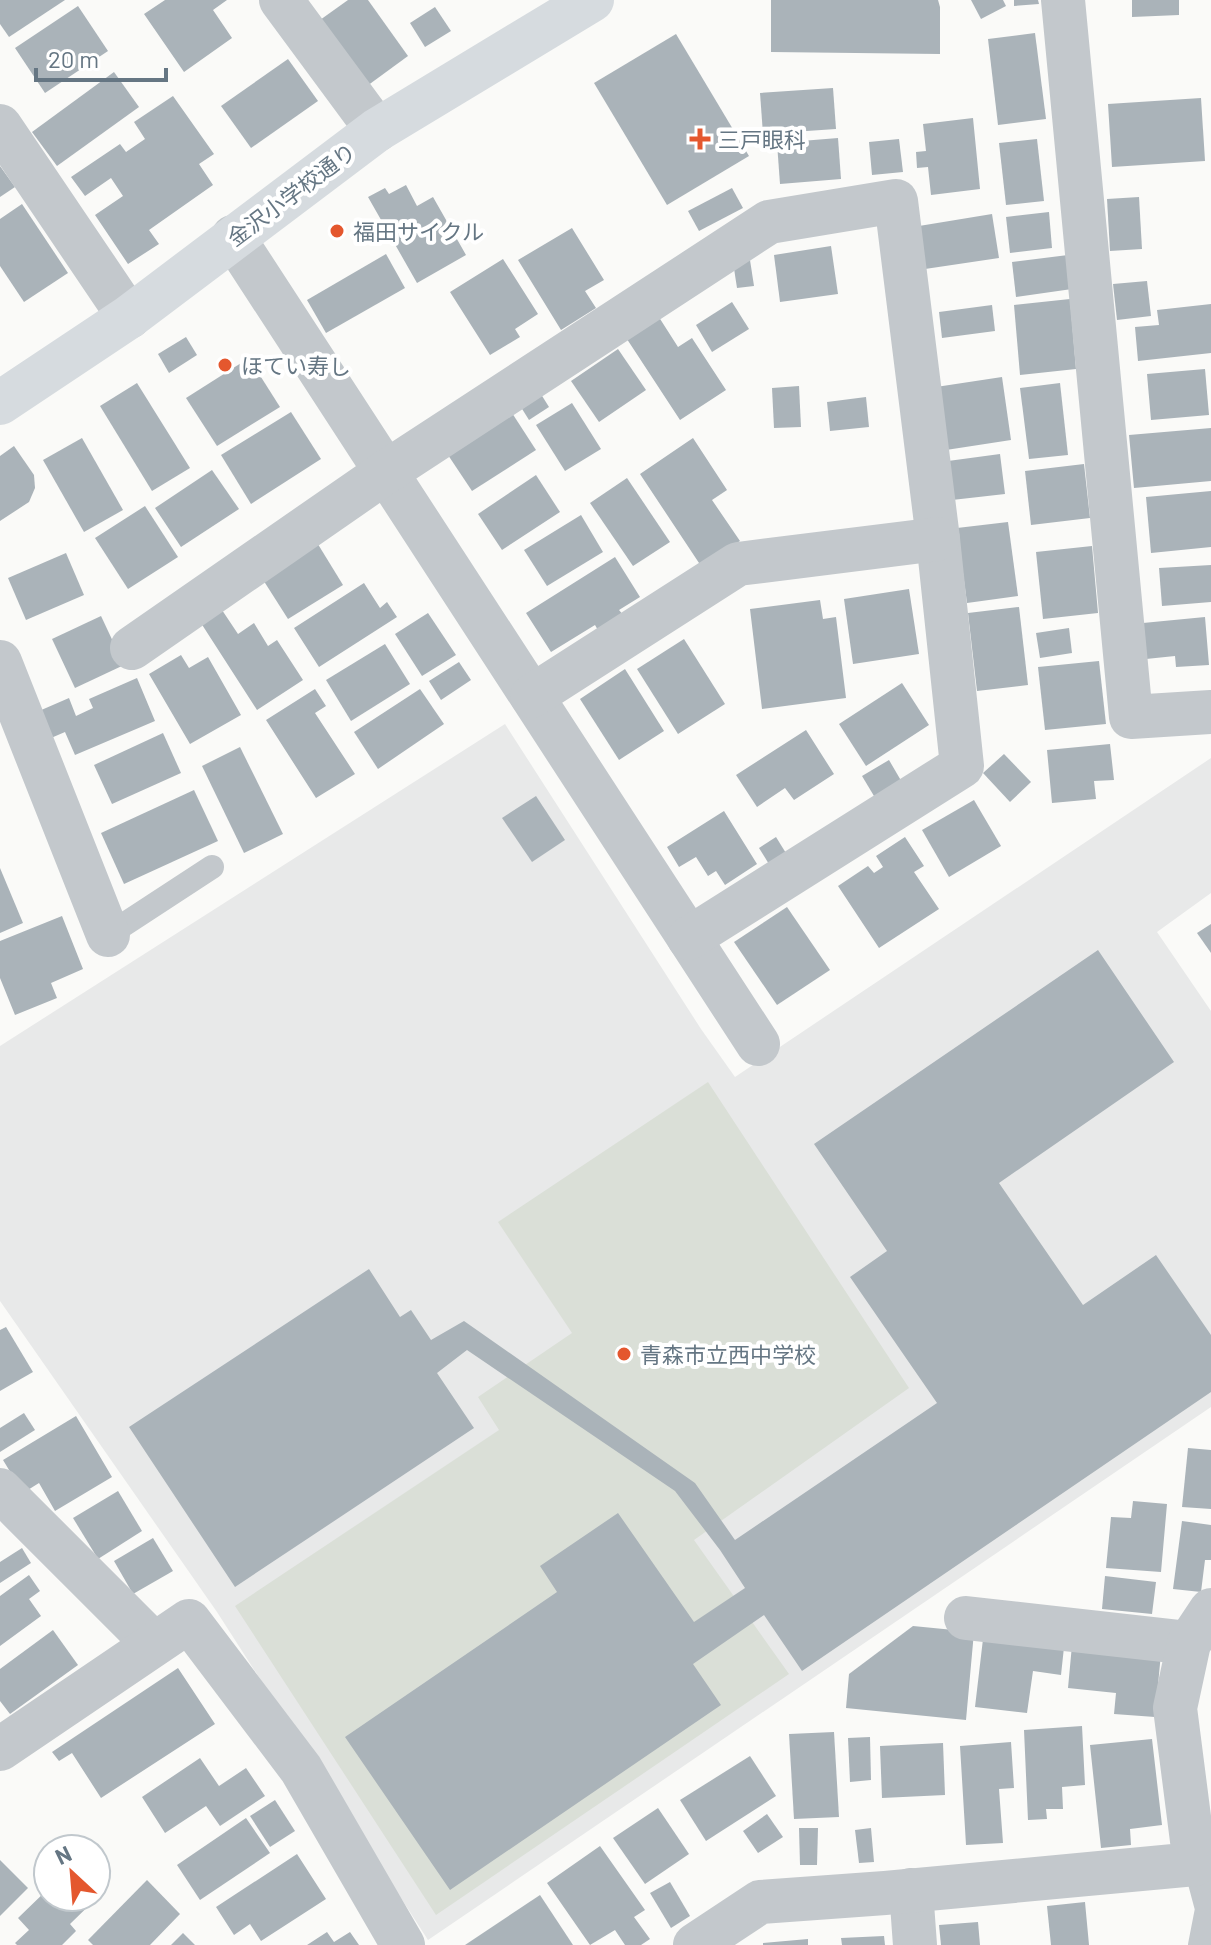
<svg xmlns="http://www.w3.org/2000/svg" width="1211" height="1945" font-family="Barlow,'Noto Sans JP',sans-serif">
<style>
.built{fill:#e8e9e9}
.green{fill:#dadfd7}
.building{fill:#aab3b9}
.lines{fill:none;stroke-linecap:round;stroke-linejoin:round}
.lane{stroke:#c3c8cc;stroke-width:24}
.street{stroke:#c3c8cc;stroke-width:44}
.secondary{stroke:#d6dbdf;stroke-width:44}
.poi-dot{fill:#e4572e;stroke:#fff;stroke-width:3}
.labels{text-anchor:middle;dominant-baseline:central;stroke-width:8;stroke-linejoin:round;paint-order:stroke}
.poi-label{font-size:22px;fill:#657683;stroke:#fff;text-anchor:start}
.street-label{font-size:22px;fill:#657683;stroke:#fff}
</style>
<rect width="100%" height="100%" fill="#fafaf8"/>
<!-- built -->
<polygon class="built" points="505,724 701,1029 735,1077 1211,758 1211,893 1157,932 1211,1011 1211,1407 428,1940 217,1612 0,1301 0,1046"/>
<!-- green -->
<polygon class="green" points="708,1082 909,1388 694,1540 789,1674 436,1915 235,1606 499,1430 478,1397 572,1333 498,1222"/>
<!-- building -->
<g class="building">
<polygon points="0,0 65,0 9,37 0,24"/>
<polygon points="165,0 227,0 213,10 232,38 184,72 144,14"/>
<polygon points="348,0 368,0 408,56 367,86 320,20"/>
<polygon points="771,0 938,0 940,7 940,54 771,52"/>
<polygon points="971,0 1003,0 1006,6 981,19"/>
<polygon points="1014,0 1038,0 1039,4 1014,6"/>
<polygon points="1132,0 1179,0 1179,15 1132,17"/>
<polygon points="78,6 108,51 45,93 15,48"/>
<polygon points="435,7 451,31 425,47 410,23"/>
<polygon points="1035,33 1046,119 998,125 988,39"/>
<polygon points="676,34 749,156 667,205 594,83"/>
<polygon points="288,59 318,101 251,148 221,106"/>
<polygon points="114,72 139,107 57,166 32,132"/>
<polygon points="833,88 836,129 763,134 760,93"/>
<polygon points="173,96 214,154 199,164 213,185 149,230 159,244 128,264 95,215 123,196 111,178 85,196 71,177 120,144 126,152 145,139 134,122"/>
<polygon points="1201,98 1205,161 1112,167 1108,104"/>
<polygon points="973,118 980,189 931,195 928,167 917,168 916,152 926,151 923,124"/>
<polygon points="838,138 841,179 780,184 777,143"/>
<polygon points="899,139 903,172 872,175 869,142"/>
<polygon points="1037,139 1044,201 1006,205 999,143"/>
<polygon points="0,166 15,187 0,197"/>
<polygon points="406,185 417,206 433,197 466,255 417,283 368,197 385,188 389,194"/>
<polygon points="732,188 743,208 699,231 688,211"/>
<polygon points="1139,197 1142,249 1110,251 1107,199"/>
<polygon points="22,204 68,273 24,302 0,266 0,219"/>
<polygon points="1049,212 1052,248 1010,253 1006,217"/>
<polygon points="992,214 999,258 925,269 919,226"/>
<polygon points="572,228 604,280 585,291 596,308 561,330 518,260"/>
<polygon points="831,246 838,294 780,302 774,255"/>
<polygon points="386,254 405,288 326,333 307,300"/>
<polygon points="1068,255 1072,289 1016,297 1012,262"/>
<polygon points="503,259 538,314 515,329 520,337 490,355 450,292"/>
<polygon points="750,260 754,286 737,288 733,262"/>
<polygon points="1147,281 1151,316 1117,320 1113,284"/>
<polygon points="1070,299 1076,369 1020,375 1014,305"/>
<polygon points="732,302 749,329 712,352 696,325"/>
<polygon points="1211,304 1211,353 1138,361 1135,327 1159,325 1157,310"/>
<polygon points="992,305 995,331 942,338 939,312"/>
<polygon points="655,311 678,347 692,338 726,390 680,420 623,333"/>
<polygon points="186,337 197,355 169,373 158,354"/>
<polygon points="618,349 646,390 599,422 571,381"/>
<polygon points="249,358 280,407 217,446 186,398"/>
<polygon points="1205,369 1209,415 1151,420 1147,374"/>
<polygon points="1002,377 1011,440 946,450 936,387"/>
<polygon points="137,383 190,468 152,491 100,406"/>
<polygon points="1060,383 1068,455 1029,459 1020,388"/>
<polygon points="799,386 801,427 774,428 772,388"/>
<polygon points="539,391 549,407 529,420 519,404"/>
<polygon points="866,397 869,427 830,431 827,402"/>
<polygon points="572,403 601,449 565,471 536,425"/>
<polygon points="291,412 321,459 251,504 221,455"/>
<polygon points="512,413 536,450 472,491 448,455"/>
<polygon points="1211,428 1211,481 1134,488 1129,435"/>
<polygon points="82,438 123,510 84,532 43,460"/>
<polygon points="693,438 727,490 712,500 740,541 701,566 640,474"/>
<polygon points="14,446 34,475 35,488 29,502 0,521 0,456"/>
<polygon points="1000,454 1005,494 952,500 948,461"/>
<polygon points="1084,464 1090,518 1031,525 1025,471"/>
<polygon points="212,470 239,509 181,547 155,508"/>
<polygon points="536,475 560,512 502,550 478,514"/>
<polygon points="627,478 670,542 633,566 590,503"/>
<polygon points="1211,491 1211,547 1151,553 1146,497"/>
<polygon points="145,506 178,557 128,589 95,538"/>
<polygon points="581,515 603,552 547,586 524,550"/>
<polygon points="1008,522 1018,596 967,603 957,528"/>
<polygon points="316,541 343,585 288,619 260,575"/>
<polygon points="1092,546 1098,613 1043,619 1036,552"/>
<polygon points="66,553 84,595 26,620 8,578"/>
<polygon points="615,557 640,597 619,610 624,616 599,632 595,625 551,652 526,613"/>
<polygon points="1211,565 1211,602 1162,606 1159,568"/>
<polygon points="364,583 380,608 387,602 397,617 319,667 294,628"/>
<polygon points="909,589 919,654 853,664 844,599"/>
<polygon points="820,600 823,619 836,617 846,698 762,709 750,609"/>
<polygon points="220,607 238,634 254,623 268,646 277,640 303,680 257,710 199,620"/>
<polygon points="1019,607 1028,685 977,691 968,613"/>
<polygon points="428,613 456,655 422,676 395,634"/>
<polygon points="101,616 124,665 75,688 52,639"/>
<polygon points="1205,617 1209,665 1176,667 1175,656 1146,659 1143,623"/>
<polygon points="1069,628 1072,653 1040,658 1036,633"/>
<polygon points="684,639 725,704 678,734 637,669"/>
<polygon points="385,644 410,684 351,721 326,680"/>
<polygon points="181,655 189,668 208,657 241,715 190,744 149,674"/>
<polygon points="1099,661 1106,724 1045,730 1038,667"/>
<polygon points="459,662 471,680 441,700 429,681"/>
<polygon points="625,669 664,731 619,760 580,699"/>
<polygon points="137,678 155,721 75,755 65,732 51,738 39,711 69,698 76,716 93,708 89,699"/>
<polygon points="902,683 929,725 866,766 839,724"/>
<polygon points="315,689 326,706 315,713 355,774 316,798 266,720"/>
<polygon points="420,689 444,724 378,769 354,732"/>
<polygon points="806,730 834,774 794,800 785,788 757,807 736,775"/>
<polygon points="163,733 181,773 112,804 94,765"/>
<polygon points="1110,744 1114,780 1094,781 1096,799 1052,803 1047,750"/>
<polygon points="240,747 283,834 244,853 202,766"/>
<polygon points="1004,754 1031,782 1010,802 983,773"/>
<polygon points="889,760 903,784 877,801 862,776"/>
<polygon points="194,790 218,841 124,884 101,833"/>
<polygon points="536,796 565,840 532,862 502,818"/>
<polygon points="974,800 1001,846 949,877 922,830"/>
<polygon points="724,811 757,864 725,885 716,871 708,876 696,857 679,867 667,847"/>
<polygon points="776,837 789,858 772,869 759,848"/>
<polygon points="905,837 924,866 914,872 939,909 879,948 838,886 868,866 874,873 883,867 876,856"/>
<polygon points="0,868 23,923 0,933"/>
<polygon points="787,907 830,970 777,1005 734,942"/>
<polygon points="62,916 83,969 51,983 57,998 15,1015 0,978 0,941"/>
<polygon points="1211,924 1211,953 1197,933"/>
<polygon points="1098,950 1174,1062 999,1183 1083,1305 1156,1255 1211,1335 1211,1392 802,1671 764,1615 693,1664 721,1705 450,1890 345,1737 557,1592 540,1566 618,1513 694,1622 745,1588 720,1550 675,1491 467,1350 437,1373 474,1428 235,1587 129,1427 369,1269 400,1317 411,1310 431,1340 464,1321 695,1483 735,1540 937,1403 850,1277 887,1251 814,1144"/>
<polygon points="6,1327 33,1372 0,1391 0,1330"/>
<polygon points="24,1413 35,1430 0,1452 0,1428"/>
<polygon points="76,1416 112,1477 55,1511 39,1483 23,1493 3,1460"/>
<polygon points="1188,1448 1211,1450 1211,1509 1182,1507"/>
<polygon points="118,1491 142,1531 98,1559 73,1518"/>
<polygon points="1133,1501 1167,1504 1161,1572 1106,1568 1111,1517 1131,1518"/>
<polygon points="1182,1521 1211,1525 1211,1560 1205,1560 1201,1592 1173,1589"/>
<polygon points="153,1538 173,1571 133,1594 114,1561"/>
<polygon points="22,1548 31,1563 0,1583 0,1562"/>
<polygon points="29,1575 40,1591 29,1599 41,1616 0,1646 0,1596"/>
<polygon points="1105,1576 1156,1582 1152,1614 1102,1609"/>
<polygon points="913,1626 974,1632 966,1720 846,1708 849,1674"/>
<polygon points="53,1630 78,1665 10,1714 0,1701 0,1669"/>
<polygon points="1065,1638 1061,1675 1033,1671 1027,1713 975,1707 983,1639"/>
<polygon points="1072,1645 1161,1653 1155,1717 1114,1714 1116,1693 1068,1688"/>
<polygon points="178,1668 215,1724 101,1798 72,1753 59,1761 52,1752"/>
<polygon points="1082,1726 1085,1785 1062,1787 1063,1809 1046,1809 1047,1819 1028,1820 1024,1730"/>
<polygon points="834,1732 839,1817 794,1819 789,1734"/>
<polygon points="870,1737 871,1780 850,1782 848,1738"/>
<polygon points="1152,1739 1162,1825 1130,1829 1131,1845 1101,1848 1090,1745"/>
<polygon points="1011,1742 1014,1788 999,1789 1003,1843 966,1845 960,1746"/>
<polygon points="943,1743 945,1795 882,1798 880,1746"/>
<polygon points="750,1756 776,1796 706,1841 680,1800"/>
<polygon points="200,1758 219,1786 246,1768 265,1796 220,1826 206,1806 165,1833 142,1797"/>
<polygon points="275,1800 295,1831 270,1847 250,1816"/>
<polygon points="658,1808 689,1854 645,1884 613,1838"/>
<polygon points="767,1814 783,1837 758,1853 743,1831"/>
<polygon points="246,1818 270,1853 200,1900 177,1865"/>
<polygon points="799,1828 818,1828 817,1865 800,1865"/>
<polygon points="871,1828 874,1862 859,1863 855,1830"/>
<polygon points="600,1846 645,1910 634,1917 650,1939 641,1945 625,1945 615,1930 590,1945 547,1883"/>
<polygon points="297,1854 326,1899 261,1941 250,1924 234,1935 216,1907"/>
<polygon points="0,1860 28,1888 0,1916"/>
<polygon points="96,1874 108,1887 70,1924 76,1931 62,1945 17,1945 15,1943 29,1930 18,1918 48,1889 48,1897 96,1897"/>
<polygon points="147,1880 180,1914 150,1945 93,1945 88,1940"/>
<polygon points="670,1882 690,1916 671,1928 650,1893"/>
<polygon points="540,1895 573,1945 465,1945"/>
<polygon points="1085,1902 1089,1945 1051,1945 1047,1906"/>
<polygon points="978,1922 980,1945 941,1945 939,1925"/>
<polygon points="327,1932 334,1942 350,1932 359,1945 307,1945"/>
<polygon points="183,1933 195,1945 171,1945"/>
<polygon points="884,1936 885,1945 842,1945 841,1938"/>
<polygon points="808,1939 808,1945 763,1945 763,1943"/>
</g>
<g class="lines">
<!-- lane -->
<g class="lane">
<polyline points="108,935 212,867"/>
<polyline points="1195,1864 1207,1909 1200,1945"/>
</g>
<!-- street -->
<g class="street">
<polyline points="281,0 377,130"/>
<polyline points="1063,0 1131,717 1211,712"/>
<polyline points="0,126 129,317"/>
<polyline points="233,237 758,1044"/>
<polyline points="132,648 386,472 769,222 896,201 938,539 962,766 689,938"/>
<polyline points="0,662 108,935"/>
<polyline points="532,696 738,564 938,539"/>
<polyline points="0,1490 154,1644"/>
<polyline points="966,1618 1189,1643"/>
<polyline points="0,1749 189,1621 301,1769 403,1945"/>
<polyline points="911,1890 915,1945"/>
<polyline points="695,1945 760,1902 885,1893 1195,1864 1175,1708 1189,1643 1211,1610"/>
</g>
<!-- secondary -->
<polyline class="secondary" points="0,403 129,317 377,130 592,0"/>
</g>
<!-- markers -->
<g class="poi-dot">
<path d="M696 127h8v8h8v8h-8v8h-8v-8h-8v-8h8z"/>
<circle cx="337" cy="231" r="8"/>
<circle cx="225" cy="365" r="8"/>
<circle cx="624" cy="1354" r="8"/>
</g>
<g class="labels">
<!-- poi labels -->
<g class="poi-label">
<text x="718" y="139">三戸眼科</text>
<text x="353" y="231">福田サイクル</text>
<text x="241" y="365">ほてい寿し</text>
<text x="640" y="1354">青森市立西中学校</text>
</g>
<!-- street labels -->
<g class="street-label">
<text transform="translate(291 194) rotate(-37)">金沢小学校通り</text>
</g>
</g>
<!-- north arrow -->
<g transform="translate(72 1873) rotate(334)"><circle r="38" fill="#ffffff" stroke="#c1c8cd" stroke-width="2"/>
<path d="M0-6L14 30L0 20L-14 30Z" fill="#e4572e"/>
<text y="-12" font-size="22" font-weight="bold" text-anchor="middle" fill="#657683">N</text>
</g>
<!-- scale -->
<path d="M36 68v12h130v-12" fill="none" stroke="#657683" stroke-width="4"/>
<text x="48" y="68" font-size="24" fill="#657683" stroke="#ffffff" stroke-width="6" paint-order="stroke">20 m</text>
</svg>
